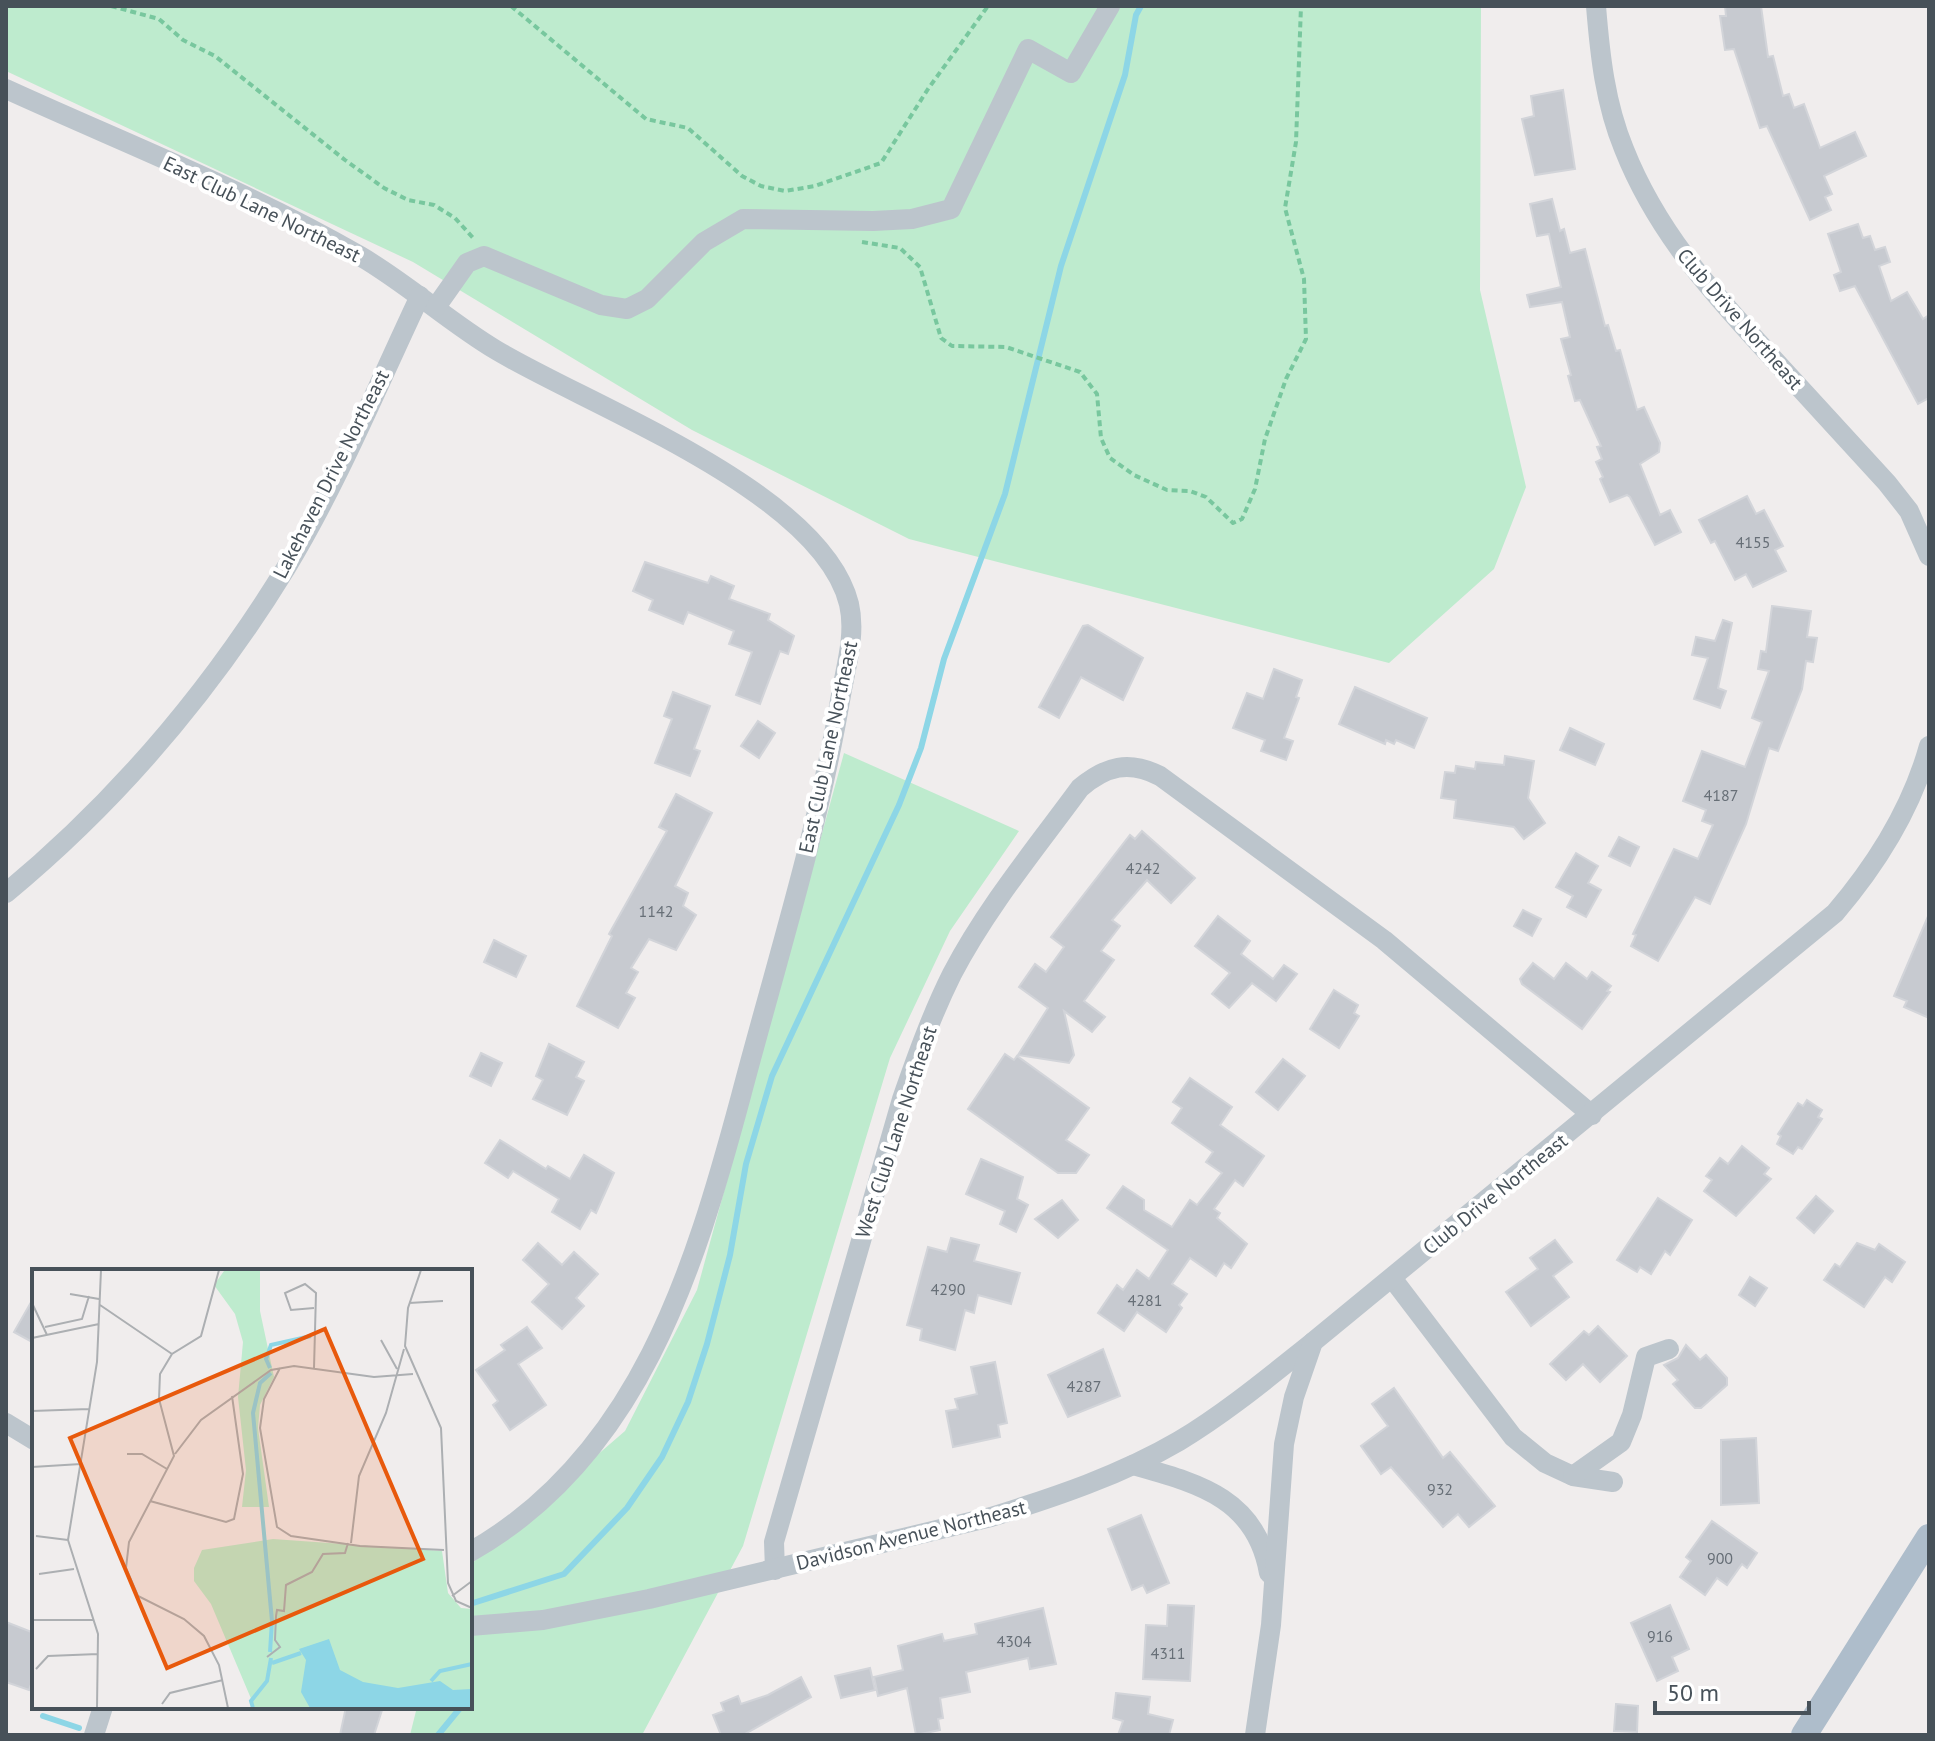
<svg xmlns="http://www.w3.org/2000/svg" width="1935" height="1741" font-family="'PT Sans',sans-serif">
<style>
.green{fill:#beebce}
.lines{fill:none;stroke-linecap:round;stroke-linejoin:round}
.stream{stroke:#8dd6e6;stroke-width:6}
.building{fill:#c7cad0;stroke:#d2d4d9;stroke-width:2}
.path{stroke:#78c79e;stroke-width:4;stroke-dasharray:6 4;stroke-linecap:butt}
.minor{stroke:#bcc5cc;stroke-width:20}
.major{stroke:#aebdcb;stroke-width:26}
.labels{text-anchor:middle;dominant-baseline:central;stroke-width:8;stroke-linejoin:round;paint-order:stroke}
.number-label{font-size:16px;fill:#676f77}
.street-label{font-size:20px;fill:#475159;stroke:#fff}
.inset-river{fill:none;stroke:#8dd6e6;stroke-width:4}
.inset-road{fill:none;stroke:#acafb2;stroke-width:2}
.view{fill:#e8590c;fill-opacity:0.15;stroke:#e8590c;stroke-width:4}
.inset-edge{fill:none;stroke:#475159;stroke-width:4}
</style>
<rect width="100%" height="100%" fill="#f0eded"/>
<!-- green -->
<g class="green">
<polygon points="6,6 1481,6 1480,290 1526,487 1494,569 1389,663 909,539 692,430 413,262 6,71"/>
<polygon points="844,753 1019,831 950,931 890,1058 743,1546 642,1735 410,1735 417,1707 470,1707 470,1565 625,1431 697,1290"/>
</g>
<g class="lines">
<!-- stream -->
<g class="stream">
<polyline points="470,1604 564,1574 627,1508 662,1457 688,1402 707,1344 730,1255 746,1164 772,1076 899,805 921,748 944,659 1005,494 1061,266 1125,75 1136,15 1141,6"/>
<polyline points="43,1716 79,1728"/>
<polyline points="438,1735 461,1707"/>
</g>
</g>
<!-- building -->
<g class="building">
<polygon points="1725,6 1761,6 1768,57 1773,56 1783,96 1789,94 1794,108 1804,104 1820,148 1855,132 1866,156 1824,176 1832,194 1825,197 1831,210 1810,220 1767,126 1760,128 1734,49 1725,50 1720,16 1726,16"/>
<polygon points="1563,90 1575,169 1535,175 1522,119 1534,116 1531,96"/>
<polygon points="1552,199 1560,231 1564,229 1570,253 1585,249 1605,326 1608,325 1616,351 1620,350 1637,410 1644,407 1660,443 1659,452 1640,464 1660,515 1670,510 1681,532 1655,545 1630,497 1627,495 1610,502 1600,479 1603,477 1596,462 1602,459 1597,447 1601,446 1580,400 1575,401 1568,376 1571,375 1561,339 1570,337 1562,302 1530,307 1527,295 1561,287 1549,234 1537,236 1530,204"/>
<polygon points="1858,224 1863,238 1870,236 1875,250 1885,247 1890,262 1879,266 1891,301 1907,292 1923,319 1929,315 1929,398 1918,404 1855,286 1840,291 1834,275 1841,272 1828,234"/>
<polygon points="1747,496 1756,514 1764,510 1783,546 1775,550 1786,571 1753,587 1746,574 1735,580 1715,541 1711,543 1699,520"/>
<polygon points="645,562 708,583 711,576 734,586 729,599 770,614 768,620 794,636 788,654 780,651 760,704 736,695 752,652 729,644 734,631 688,612 683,624 649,610 653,600 633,591"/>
<polygon points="1772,606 1811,611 1807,637 1817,638 1813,662 1806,661 1802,689 1778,751 1769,748 1746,824 1710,904 1695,897 1658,961 1631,946 1636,935 1633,934 1674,849 1698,859 1713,825 1702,821 1706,810 1683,801 1702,751 1745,767 1762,722 1752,718 1769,671 1758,669 1761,651 1766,652"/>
<polygon points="1723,620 1732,623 1718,688 1726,691 1720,708 1694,699 1708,658 1692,655 1696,637 1715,641"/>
<polygon points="1088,625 1143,658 1123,700 1081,677 1059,718 1039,707 1083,626"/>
<polygon points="1274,669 1302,680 1296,697 1299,698 1284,738 1293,741 1286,760 1261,751 1265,740 1233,728 1247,693 1263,699"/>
<polygon points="1355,687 1427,718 1414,748 1396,740 1394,744 1386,740 1385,744 1339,724"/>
<polygon points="673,692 710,706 694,749 700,751 690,776 655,763 672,719 664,716"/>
<polygon points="758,721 775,733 759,758 741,746"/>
<polygon points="1570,728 1604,744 1595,765 1560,750"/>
<polygon points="1505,756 1534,761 1528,798 1545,823 1524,839 1514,827 1454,818 1456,800 1441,798 1445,772 1455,773 1456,766 1475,769 1476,762 1504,765"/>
<polygon points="676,794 712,813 675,886 688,893 683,906 696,915 676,950 649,939 631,968 638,972 626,993 635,998 618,1028 577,1006 612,936 609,934 667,831 659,827"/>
<polygon points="1142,831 1195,878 1171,903 1147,880 1112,920 1120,926 1101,951 1114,960 1084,1001 1105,1017 1092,1032 1064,1011 1074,1055 1069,1063 1018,1055 1048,1008 1019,987 1035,964 1046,972 1064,947 1051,937 1130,835 1135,839"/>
<polygon points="1619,837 1639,847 1630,866 1609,856"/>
<polygon points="1576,853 1598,866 1588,883 1601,890 1586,917 1567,907 1573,896 1556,887"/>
<polygon points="1523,910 1541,919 1532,936 1514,926"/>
<polygon points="1929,914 1929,1018 1904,1007 1907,1001 1894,996"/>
<polygon points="1218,916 1250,941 1241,954 1273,979 1284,965 1297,974 1276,1001 1252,983 1229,1008 1212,994 1230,973 1195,946"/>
<polygon points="494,940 526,956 516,977 484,962"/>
<polygon points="1533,963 1554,979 1566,963 1587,979 1592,972 1611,986 1607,991 1610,992 1582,1029 1522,984 1520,979"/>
<polygon points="1334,990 1358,1005 1354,1013 1359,1016 1339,1048 1310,1029"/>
<polygon points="549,1044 584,1062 576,1077 584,1081 567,1115 533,1099 543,1080 536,1076"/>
<polygon points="481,1053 502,1063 491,1086 470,1076"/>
<polygon points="1005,1054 1014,1060 1017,1056 1089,1108 1066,1140 1089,1155 1076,1173 1058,1173 968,1109"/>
<polygon points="1283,1059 1305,1076 1278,1110 1256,1092"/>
<polygon points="1190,1078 1232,1107 1220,1125 1264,1156 1243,1186 1235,1180 1214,1209 1220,1213 1217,1218 1247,1244 1231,1268 1224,1263 1216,1276 1190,1258 1172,1284 1187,1294 1179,1305 1182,1308 1166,1332 1137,1312 1124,1331 1098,1313 1117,1285 1123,1290 1137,1270 1149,1279 1168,1250 1107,1208 1123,1186 1144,1200 1144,1210 1172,1227 1190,1200 1197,1205 1222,1173 1206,1162 1213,1152 1172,1123 1182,1108 1173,1102"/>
<polygon points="1807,1100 1822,1110 1818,1117 1822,1119 1802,1149 1798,1147 1793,1154 1777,1144 1781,1136 1778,1134 1798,1103 1803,1106"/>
<polygon points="500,1140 546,1169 548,1166 570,1179 584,1155 614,1173 596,1213 591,1210 580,1229 552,1212 559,1199 513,1171 508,1178 485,1163"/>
<polygon points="1742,1146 1769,1168 1764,1174 1771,1179 1736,1216 1704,1191 1712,1180 1706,1176 1720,1158 1728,1164"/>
<polygon points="981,1159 1023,1177 1017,1199 1028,1205 1016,1232 1000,1224 1005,1211 966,1194"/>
<polygon points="1816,1196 1833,1211 1814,1233 1797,1218"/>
<polygon points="1658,1198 1692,1220 1670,1255 1665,1251 1651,1274 1640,1267 1637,1272 1617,1260"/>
<polygon points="1062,1200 1078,1220 1058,1238 1035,1219"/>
<polygon points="951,1238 979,1245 974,1261 1020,1273 1011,1304 978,1295 974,1313 965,1310 955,1350 920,1340 922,1329 907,1325 928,1247 947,1252"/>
<polygon points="1555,1240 1572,1262 1553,1276 1569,1297 1531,1326 1506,1292 1538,1269 1530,1258"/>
<polygon points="538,1243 562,1265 574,1252 598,1274 576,1298 584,1306 562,1329 532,1302 549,1284 523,1260"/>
<polygon points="1857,1243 1875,1250 1879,1244 1905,1262 1892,1282 1885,1277 1864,1307 1824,1280 1835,1264 1840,1267"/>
<polygon points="1750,1277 1767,1288 1755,1306 1739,1295"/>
<polygon points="34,1297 34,1343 14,1332"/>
<polygon points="1598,1326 1627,1356 1600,1382 1583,1364 1566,1380 1550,1364 1584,1331 1589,1335"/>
<polygon points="527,1327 542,1348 518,1364 546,1405 510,1430 493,1405 498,1401 476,1370 505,1350 501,1345"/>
<polygon points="1686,1345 1700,1360 1706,1355 1727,1378 1727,1385 1701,1408 1695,1408 1673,1384 1678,1380 1664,1365 1678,1358"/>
<polygon points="1103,1349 1120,1396 1068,1417 1048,1375"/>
<polygon points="995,1362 1007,1423 998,1425 1000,1437 953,1447 946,1411 958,1409 955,1399 977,1394 971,1367"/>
<polygon points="1394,1388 1443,1458 1450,1452 1495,1506 1469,1527 1458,1514 1443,1527 1391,1467 1381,1474 1361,1446 1388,1426 1372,1404"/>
<polygon points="1756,1438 1759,1503 1721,1505 1721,1440"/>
<polygon points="1141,1515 1169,1583 1147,1593 1143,1585 1132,1590 1108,1529"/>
<polygon points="1712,1521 1757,1553 1747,1568 1742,1564 1727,1585 1717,1578 1705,1595 1680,1577 1691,1561 1686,1557"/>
<polygon points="1168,1605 1194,1606 1190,1681 1143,1679 1146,1625 1167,1626"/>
<polygon points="1670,1605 1689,1649 1672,1657 1678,1671 1657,1681 1631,1623"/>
<polygon points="1043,1608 1056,1664 1030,1669 1028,1658 966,1672 970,1692 940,1698 943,1718 938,1719 940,1730 916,1735 907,1688 878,1696 874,1677 903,1670 898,1646 942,1634 944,1641 977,1634 975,1624"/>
<polygon points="6,1622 34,1633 34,1676 29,1690 6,1682"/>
<polygon points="870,1668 875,1690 841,1698 835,1676"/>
<polygon points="801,1677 811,1697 743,1735 721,1735 713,1715 724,1711 721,1703 738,1696 741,1704 768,1695"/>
<polygon points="1116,1693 1150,1697 1148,1714 1173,1720 1169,1735 1118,1735 1123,1721 1113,1718"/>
<polygon points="1616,1704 1638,1706 1637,1732 1614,1731"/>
<polygon points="346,1707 383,1707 374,1735 340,1735"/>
</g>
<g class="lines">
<!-- path -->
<g class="path">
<polyline points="111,6 159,19 183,40 215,56 345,160 384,188 408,200 434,205 455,218 475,240"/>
<polyline points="511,6 646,119 688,128 742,176 761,186 785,191 815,186 881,163 928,89 988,6"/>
<polyline points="862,242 900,248 920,267 941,338 952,346 1006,347 1080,372 1097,394 1101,438 1110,458 1134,475 1167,490 1190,491 1206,497 1233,523 1242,519 1255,489 1265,439 1286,379 1306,339 1304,279 1285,208 1296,142 1301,6"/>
</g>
<!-- minor -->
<g class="minor">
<path d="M1596 6C1600 55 1605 103 1624 149 1656 230 1709 289 1767 352 1807 396 1847 439 1887 483L1909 511 1929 556"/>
<path d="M6 89C124 143 248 191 360 256 408 284 449 322 496 350 589 406 821 491 849 604 856 634 846 666 841 695 818 831 776 963 741 1096 694 1271 638 1457 470 1552"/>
<polyline points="436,307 467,263 484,256 601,305 627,309 647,299 704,242 743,219 873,221 912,219 951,209 1028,49 1071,73 1110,6"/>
<path d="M6 893C116 802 211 690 286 568 338 482 377 387 420 296"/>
<polyline points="1392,1278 1513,1437 1545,1463 1573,1476 1613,1482"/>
<polyline points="6,1423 34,1440"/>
<path d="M1133 1465C1196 1483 1256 1497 1269 1573"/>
<polyline points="1573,1476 1621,1442 1632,1415 1646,1357 1669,1349"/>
<path d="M775 1570 774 1542 902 1099C917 1056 932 1014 952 974 987 907 1036 848 1080 788 1106 766 1129 760 1160 776L1384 940 1592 1115"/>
<path d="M470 1626 543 1620 649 1599 991 1517C1055 1497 1121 1475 1179 1441 1227 1412 1269 1377 1313 1342"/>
<polyline points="94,1735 103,1707"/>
<path d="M1255 1735 1271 1625 1284 1444 1294 1397 1313 1342 1835 913C1876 865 1912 807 1929 746"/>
</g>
<!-- major -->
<polyline class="major" points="1804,1735 1929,1537"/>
</g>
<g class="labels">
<!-- number labels -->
<g class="number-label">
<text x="1753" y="542">4155</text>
<text x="1721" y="795">4187</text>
<text x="1143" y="868">4242</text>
<text x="656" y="911">1142</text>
<text x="948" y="1289">4290</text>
<text x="1145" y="1300">4281</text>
<text x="1084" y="1386">4287</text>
<text x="1440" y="1489">932</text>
<text x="1720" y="1558">900</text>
<text x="1660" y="1636">916</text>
<text x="1014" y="1641">4304</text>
<text x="1168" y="1653">4311</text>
</g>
<!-- street labels -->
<g class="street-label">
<text transform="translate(262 209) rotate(26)">East Club Lane Northeast</text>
<text transform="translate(1740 319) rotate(49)">Club Drive Northeast</text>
<text transform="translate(331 474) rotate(-63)">Lakehaven Drive Northeast</text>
<text transform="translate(828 747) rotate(-78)">East Club Lane Northeast</text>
<text transform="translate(896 1132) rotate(-72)">West Club Lane Northeast</text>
<text transform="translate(1495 1194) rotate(-39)">Club Drive Northeast</text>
<text transform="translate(911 1535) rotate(-14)">Davidson Avenue Northeast</text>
</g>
</g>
<!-- overview -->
<g transform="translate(32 1269)">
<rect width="440" height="440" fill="#f0eded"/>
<path d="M192 2H228V42L242 108 228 136 226 159 237 238H210L214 201 206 128 211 73 203 45 182 16ZM241 270 410 282 416 324 429 339 440 340V439H223L179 335 162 312V299L170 281Z" fill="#beebce"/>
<path d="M297 370 308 401 331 413 366 419 408 412 421 421 440 420V439H278L269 423 274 391 267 380Z" fill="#8dd6e6"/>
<path class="inset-river" d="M238 99 234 90 239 76 279 67M238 383 240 352 221 144 228 114 239 104M240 394 269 384M399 412 408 402 440 395M221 439 219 432 235 412 239 389"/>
<path class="inset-road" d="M187 1 169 67 140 85 128 105 127 130 142 187 97 273 94 299 106 327 152 350 172 367 187 396 196 439M389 1 376 39 373 77 409 159 416 314 424 332 440 339M38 25 67 30M0 34 15 66M377 34 411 32M68 36 140 85M282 39 259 41 253 24 273 15 284 24 282 99M13 58 50 50 57 27M0 69 67 55M349 71 365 100M248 99 232 130 228 159 245 258 259 267 328 277 412 281M0 142 57 140M95 185H110L135 200M143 185 169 151 239 101 262 97 342 108 381 105M0 198 49 195M118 232 194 253 202 250 211 205 200 127M4 267 36 271M319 274 327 207 354 144 372 80M7 305 42 300M420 327 440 312M0 351H61M235 388 248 378 243 371 244 347 245 341 252 342 254 316 280 303 291 285 313 284 316 274M4 400 16 387 66 385M130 435 138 424 191 411M65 439 66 365 36 271 65 93 69 1"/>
<path class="view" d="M293 60 391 290 135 399 38 169Z"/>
<rect width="440" height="440" class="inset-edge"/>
</g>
<!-- border -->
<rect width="1935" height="1741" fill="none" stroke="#475159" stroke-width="16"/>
<!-- scale -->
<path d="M1655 1701v12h154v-12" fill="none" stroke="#475159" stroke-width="4"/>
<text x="1667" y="1701" font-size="24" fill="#475159" stroke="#ffffff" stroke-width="6" paint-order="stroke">50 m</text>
</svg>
